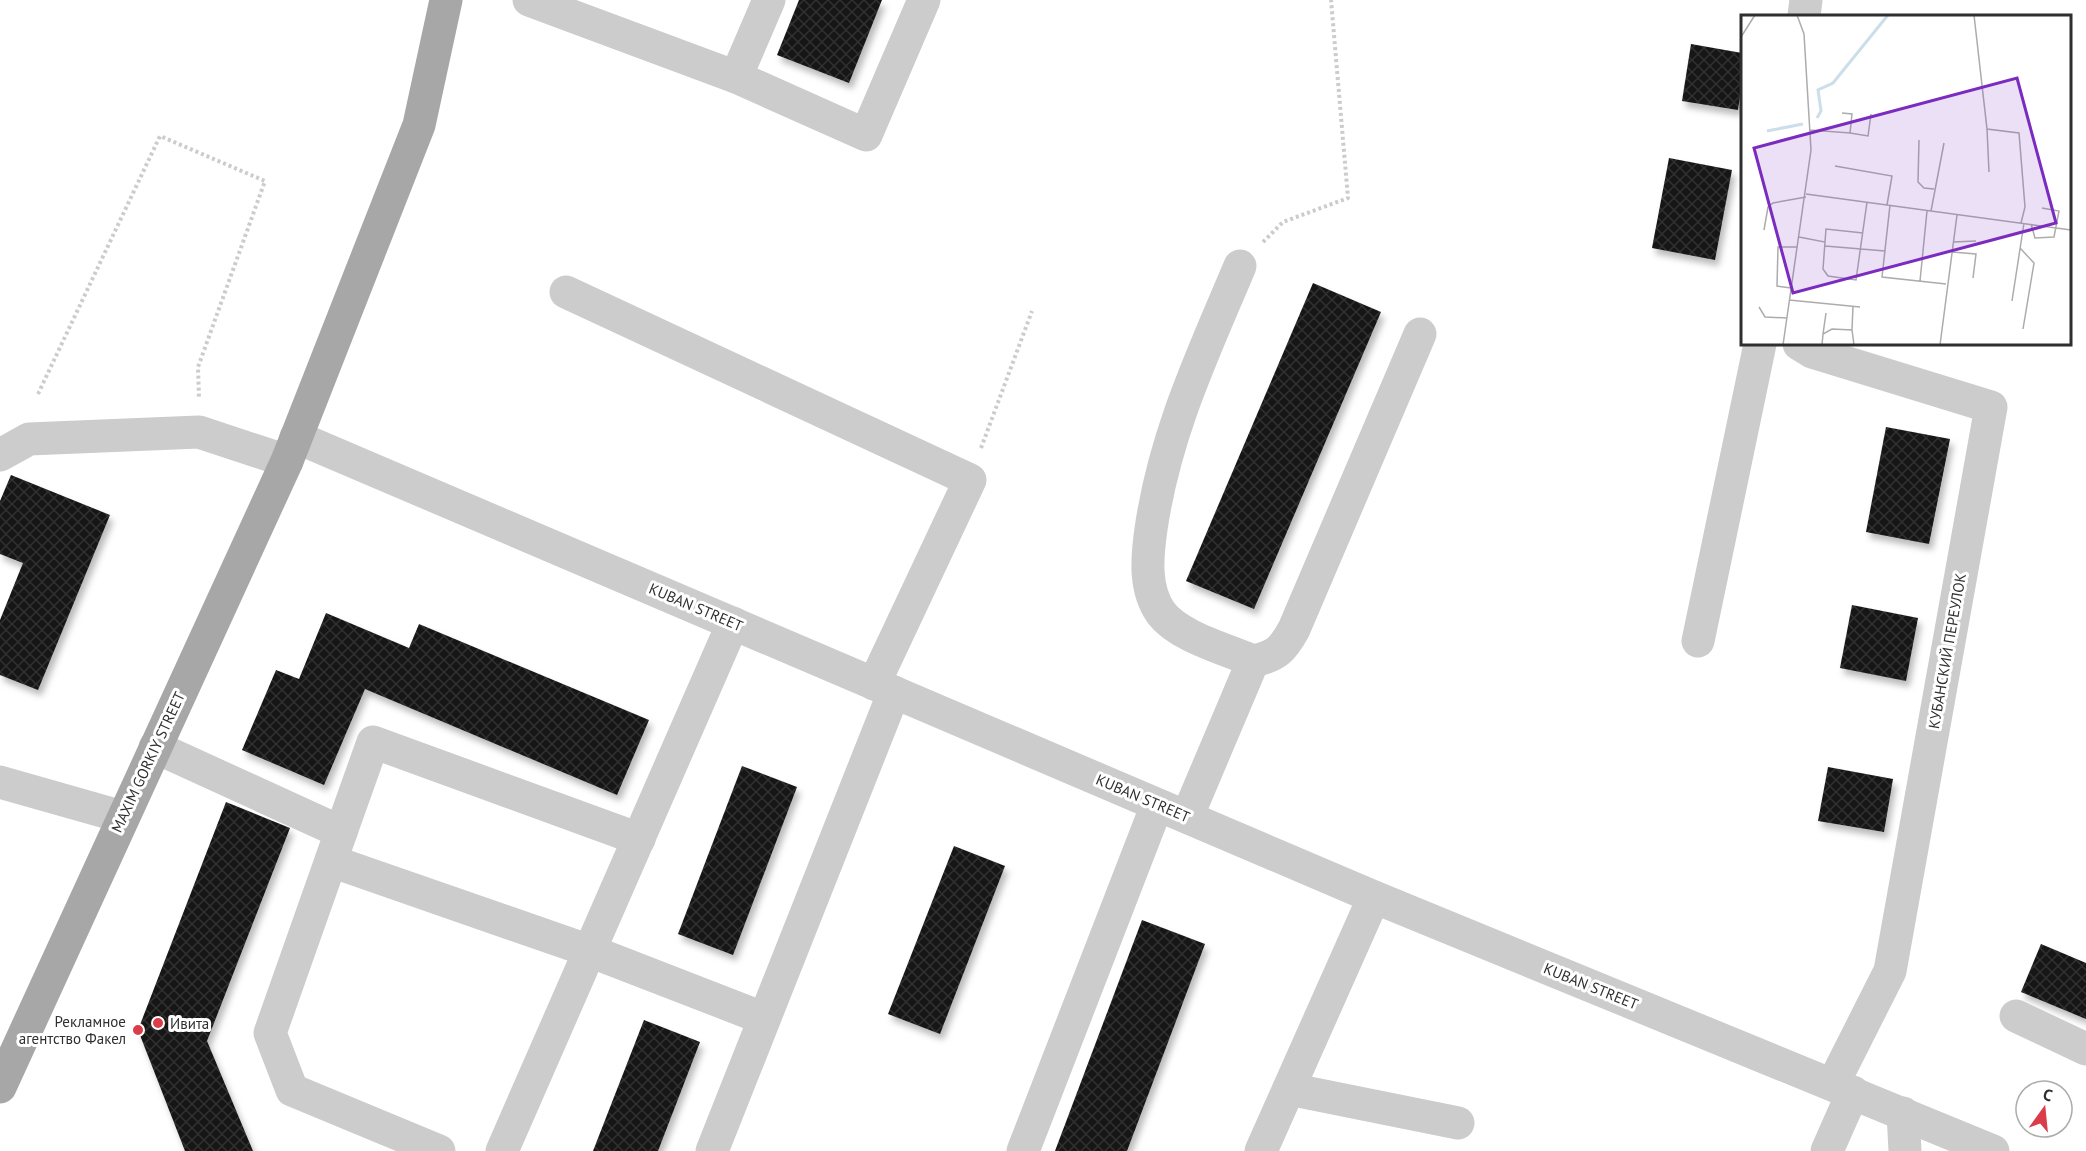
<svg xmlns="http://www.w3.org/2000/svg" width="2086" height="1151" font-family="'PT Sans',sans-serif">
<style>
.building{fill:url(#building-cross-hatch);filter:url(#shadow)}
.lines{fill:none;stroke-linecap:round;stroke-linejoin:round}
.path{stroke:#ccc;stroke-width:4;stroke-dasharray:3 3;stroke-linecap:butt}
.minor{stroke:#ccc;stroke-width:33}
.major{stroke:#a7a7a7;stroke-width:33}
.poi-dot{fill:#da3c4a;stroke:#fff;stroke-width:2}
.labels{text-anchor:middle;dominant-baseline:central;stroke-width:6;stroke-linejoin:round;paint-order:stroke}
.street-label{font-size:15px;fill:#2f2f2f;stroke:#fff}
.poi-label{font-size:15px;fill:#2f2f2f;stroke:#fff;text-anchor:end}
.inset-river{fill:none;stroke:#cbdee9;stroke-width:3}
.inset-road{fill:none;stroke:#acacac;stroke-width:1.5}
.view{fill:#7b2cbf;fill-opacity:0.15;stroke:#7b2cbf;stroke-width:3}
.inset-edge{fill:none;stroke:#2f2f2f;stroke-width:3}
</style>
<defs>
<pattern id="building-cross-hatch" width="8" height="8" patternUnits="userSpaceOnUse" patternTransform="scale(1.5)"><rect width="8" height="8" fill="#161616"/><path d="M0 0l8 8M0 8l8-8" fill="none" stroke="#303030"/></pattern>
<filter id="shadow"><feDropShadow dx="3.5" dy="6" stdDeviation="3" flood-color="#0004"/></filter>
</defs>
<rect width="100%" height="100%" fill="#fff"/>
<!-- building -->
<g class="building">
<polygon points="799,0 882,0 849,83 777,55"/>
<polygon points="1691,44 1742,53 1742,83 1738,110 1682,101"/>
<polygon points="1669,158 1732,170 1715,260 1652,248"/>
<polygon points="1313,283 1381,312 1254,609 1186,581"/>
<polygon points="1886,427 1950,439 1929,544 1866,532"/>
<polygon points="11,475 110,515 38,690 0,675 0,620 23,563 0,554 0,501"/>
<polygon points="1852,605 1918,618 1906,681 1840,668"/>
<polygon points="326,613 409,648 419,624 649,720 617,795 365,689 324,785 242,750 276,670 299,679"/>
<polygon points="742,766 797,787 733,955 678,934"/>
<polygon points="1828,767 1893,779 1884,832 1818,821"/>
<polygon points="226,802 290,828 207,1041 253,1151 185,1151 138,1030"/>
<polygon points="954,846 1005,866 940,1034 888,1014"/>
<polygon points="1142,920 1205,944 1127,1151 1055,1151"/>
<polygon points="2041,944 2086,963 2086,1019 2021,992"/>
<polygon points="644,1020 700,1042 658,1151 593,1151"/>
</g>
<g class="lines">
<!-- path -->
<g class="path">
<polyline points="1263,242 1283,222 1348,198 1331,0"/>
<polyline points="38,394 160,136 265,181 198,367 199,399"/>
<polyline points="981,448 1032,311"/>
</g>
<!-- minor -->
<g class="minor">
<polyline points="529,0 736,77 769,0"/>
<polyline points="1804,16 1806,0"/>
<polyline points="736,77 866,135 924,0"/>
<path d="M1240 266C1203 354 1165 433 1151 529 1147 557 1144 589 1161 613 1179 637 1226 649 1253 661"/>
<polyline points="566,292 970,480 874,684"/>
<polyline points="1799,344 1812,352 1991,407 1890,971 1833,1084"/>
<polyline points="296,437 1374,897 1993,1151"/>
<polyline points="0,455 29,439 199,432 287,461"/>
<polyline points="1698,641 1760,344"/>
<polyline points="155,747 341,832 270,1033 292,1090 439,1151"/>
<polyline points="0,782 123,817"/>
<path d="M1187 817 1253 661C1277 656 1283 649 1294 629L1420 334"/>
<polyline points="341,832 373,742 639,839"/>
<polyline points="331,861 590,951 763,1018"/>
<polyline points="2016,1016 2086,1049"/>
<polyline points="1289,1089 1458,1123"/>
<polyline points="1903,1113 1905,1151"/>
<polyline points="502,1151 733,623"/>
<polyline points="712,1151 894,692"/>
<polyline points="1023,1151 1157,805"/>
<polyline points="1261,1151 1374,897"/>
<polyline points="1827,1151 1853,1092"/>
</g>
<!-- major -->
<polyline class="major" points="0,1087 287,461 419,125 446,0"/>
</g>
<!-- markers -->
<g class="poi-dot">
<circle cx="158" cy="1023" r="6"/>
<circle cx="138" cy="1030" r="6"/>
</g>
<g class="labels">
<!-- street labels -->
<g class="street-label">
<text transform="translate(696 607) rotate(23)">KUBAN STREET</text>
<text transform="translate(1947 651) rotate(-80)">КУБАНСКИЙ ПЕРЕУЛОК</text>
<text transform="translate(148 762) rotate(-65)">MAXIM GORKIY STREET</text>
<text transform="translate(1143 798) rotate(23)">KUBAN STREET</text>
<text transform="translate(1591 986) rotate(22)">KUBAN STREET</text>
</g>
<!-- poi labels -->
<g class="poi-label">
<text x="126" y="1021">Рекламное<tspan x="126" dy="17">агентство Факел</tspan></text>
<text x="170" y="1023" text-anchor="start">Ивита</text>
</g>
</g>
<!-- overview -->
<g transform="translate(1741 15)">
<rect width="330" height="330" fill="#fff"/>
<path class="inset-river" d="M76 103 80 96 77 75 92 68 147 0M26 116 62 109"/>
<path class="inset-road" d="M233 0 246 114 278 118 284 192 280 208M0 22 14 0M246 114 248 157M69 115 109 118 111 99 101 98M109 118 127 121 130 99M178 125 177 167 183 173 193 174M94 151 151 161 146 190M65 179 330 215M149 190 141 262 205 269M190 196 203 128M290 209 294 223 313 222 318 196 301 193M23 215 27 192 32 188 65 182M58 222 84 227 82 254 87 261 115 265 126 187M84 227 85 214 122 218M212 227 235 226M84 231 144 236M279 233 293 248 282 314M211 237 235 239 232 263M179 266 186 196M50 273 36 271 37 232H56M48 285 119 292M271 286 283 208M18 292 24 302 46 303M111 315 112 291M82 319 85 298M42 330 70 135 63 19 56 0M81 330 82 319 91 314 111 315 113 330M199 330 216 200"/>
<path class="view" d="M276 63 315 208 52 278 13 133Z"/>
<rect width="330" height="330" class="inset-edge"/>
</g>
<!-- north arrow -->
<g transform="translate(2044 1109) rotate(15)"><circle r="28" fill="#ffffff" stroke="#acacac" stroke-width="1.5"/>
<path d="M0-4.5L10 22L0 15L-10 22Z" fill="#da3c4a"/>
<text y="-9" font-size="16" font-weight="bold" text-anchor="middle" fill="#2f2f2f">С</text>
</g>
</svg>
